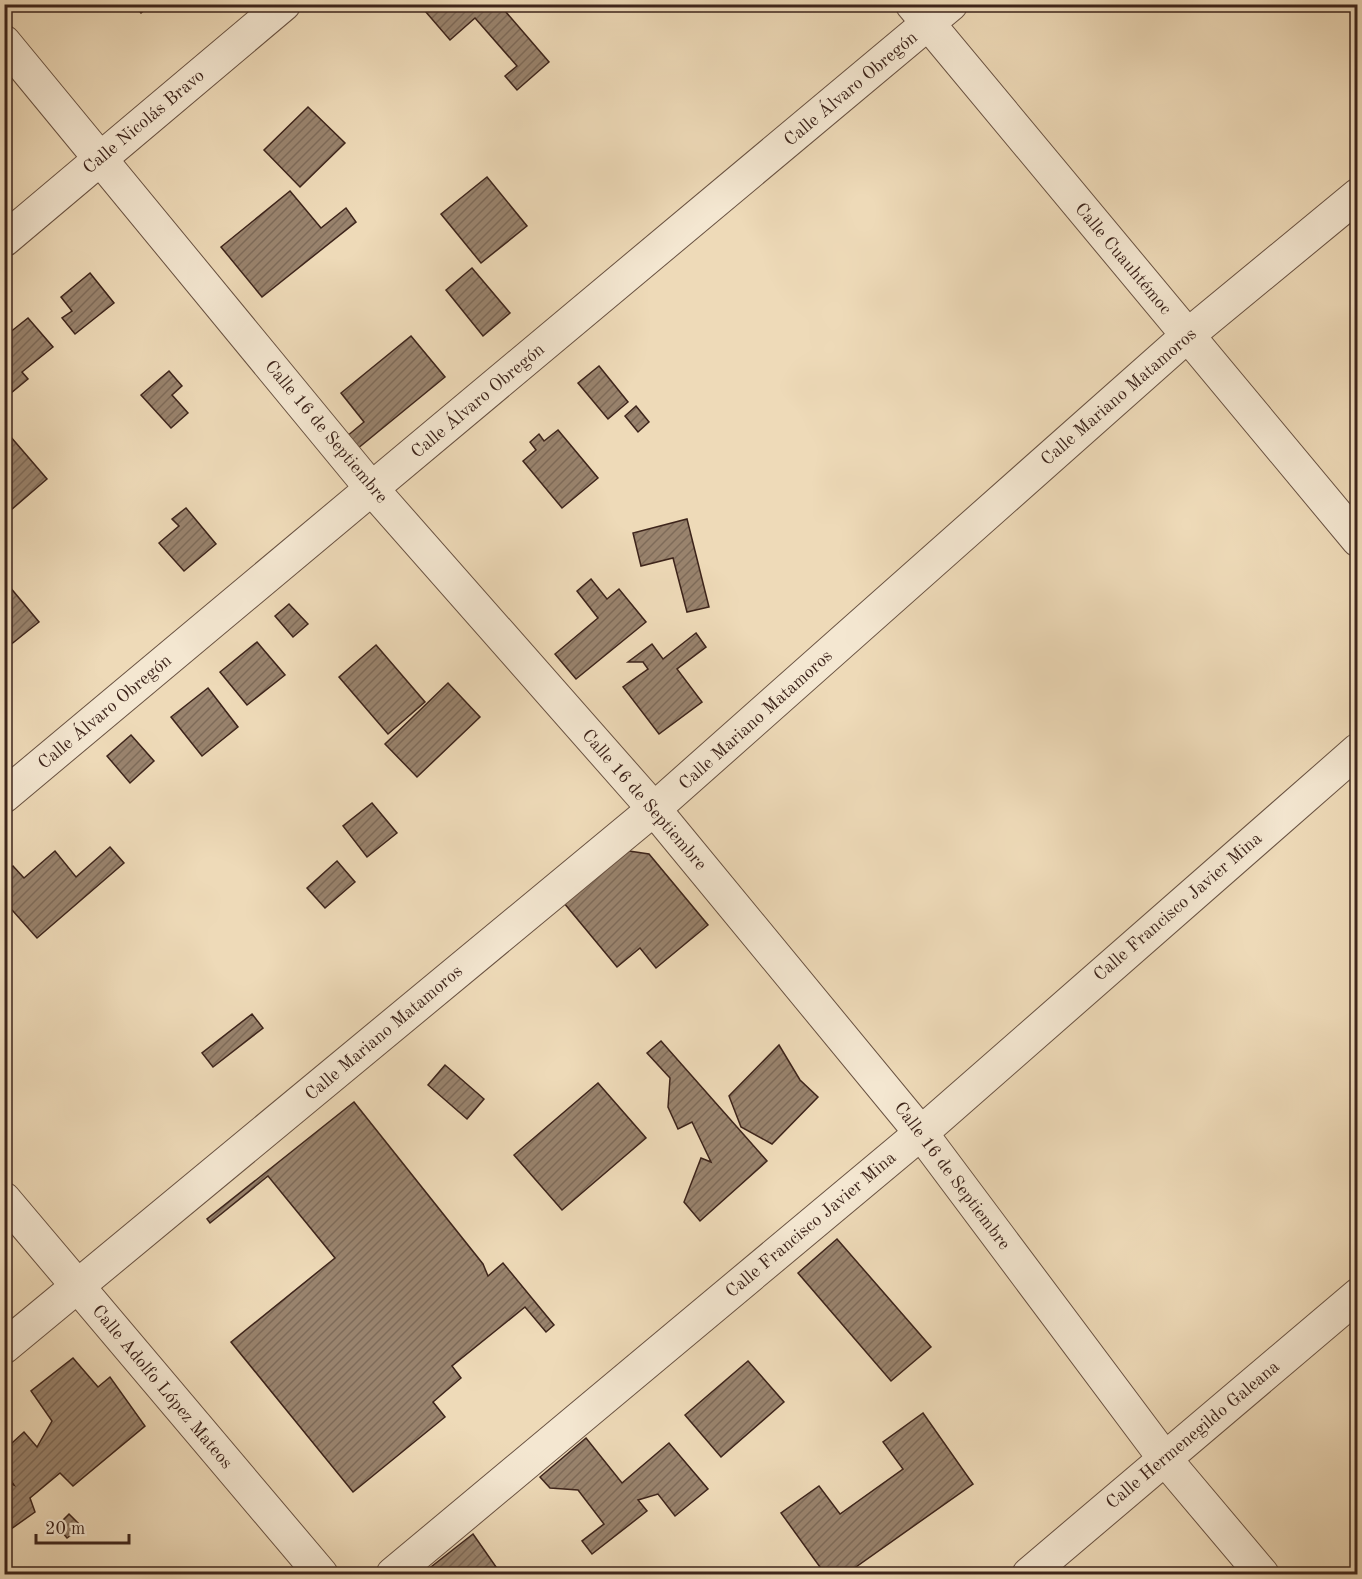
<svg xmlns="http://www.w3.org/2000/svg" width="1362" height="1579" font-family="'Old Standard TT',serif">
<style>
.building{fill:url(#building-hatch);stroke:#3d241b;stroke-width:1.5}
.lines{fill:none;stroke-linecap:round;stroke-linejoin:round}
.minor-casing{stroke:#695242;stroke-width:35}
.minor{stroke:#f4e7d1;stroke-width:33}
.labels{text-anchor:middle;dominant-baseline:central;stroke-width:4.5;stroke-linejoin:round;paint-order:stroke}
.street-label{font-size:18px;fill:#3d241b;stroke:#f4e7d1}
</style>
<defs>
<pattern id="building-hatch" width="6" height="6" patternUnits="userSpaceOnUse" patternTransform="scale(1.5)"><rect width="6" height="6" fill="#99836d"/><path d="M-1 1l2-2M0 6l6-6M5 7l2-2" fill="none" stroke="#7e6b59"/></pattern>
</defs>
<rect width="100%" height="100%" fill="#eedab8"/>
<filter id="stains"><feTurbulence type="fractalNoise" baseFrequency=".00333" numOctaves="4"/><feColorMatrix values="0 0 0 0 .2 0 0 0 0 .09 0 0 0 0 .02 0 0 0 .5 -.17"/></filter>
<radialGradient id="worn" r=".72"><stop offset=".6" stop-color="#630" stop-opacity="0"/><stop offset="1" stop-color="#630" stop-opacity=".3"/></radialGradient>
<!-- building -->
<g class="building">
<polygon points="134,4 152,4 141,13"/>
<polygon points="419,4 499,4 549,62 517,90 505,76 517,66 475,18 450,40"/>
<polygon points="308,107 345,143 300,187 264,150"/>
<polygon points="487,177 527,226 481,263 441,214"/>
<polygon points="290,191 321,228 346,208 356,222 262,297 221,247"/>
<polygon points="472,268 510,313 483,336 446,290"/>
<polygon points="90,273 114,303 75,334 62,318 72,311 61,297"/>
<polygon points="28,318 53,347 22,372 28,379 11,393 4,387 4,337"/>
<polygon points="411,336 445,377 357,449 346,437 364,422 341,393"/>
<polygon points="599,366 628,402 608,419 578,383"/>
<polygon points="169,371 182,386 172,395 188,413 171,428 141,395"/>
<polygon points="636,406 649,422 638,432 625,416"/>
<polygon points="4,429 47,479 4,516 4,476 10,470 4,464"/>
<polygon points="558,430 598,478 562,508 523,461 536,450 530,442 539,434 544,441"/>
<polygon points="186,508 216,544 184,571 159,543 179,526 172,519"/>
<polygon points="687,519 709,607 687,612 673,558 641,566 633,533"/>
<polygon points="591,579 607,599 619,589 646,622 576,679 555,654 598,618 577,591"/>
<polygon points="4,580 39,622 4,650"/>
<polygon points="289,604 308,624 293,637 275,616"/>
<polygon points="696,633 706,647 677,669 702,702 659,734 623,687 648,669 643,662 628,662 652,644 663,659"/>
<polygon points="257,642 285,675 247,705 220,672"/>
<polygon points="376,645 425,702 388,734 339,677"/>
<polygon points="448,683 480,717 417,777 385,744"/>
<polygon points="208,688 238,727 202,756 171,717"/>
<polygon points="131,735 154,761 130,783 107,756"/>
<polygon points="372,803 397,833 367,857 343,826"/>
<polygon points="110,847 124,863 37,938 4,901 4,873 13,866 24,878 55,851 76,877"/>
<polygon points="629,851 649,854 708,925 656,968 640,948 617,967 564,903"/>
<polygon points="337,861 355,882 325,908 307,888"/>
<polygon points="252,1014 263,1028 213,1067 202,1053"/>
<polygon points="661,1041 767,1161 700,1221 684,1202 701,1158 711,1162 692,1122 678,1129 668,1107 670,1078 647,1053"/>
<polygon points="779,1045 800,1080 818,1097 772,1144 741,1127 729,1096"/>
<polygon points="445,1065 484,1099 467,1119 428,1085"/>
<polygon points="598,1083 646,1138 562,1210 514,1155"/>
<polygon points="354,1102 483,1264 488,1276 503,1263 554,1325 546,1332 525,1307 452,1366 461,1378 433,1402 445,1417 353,1492 231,1342 335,1258 268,1176 210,1223 207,1219"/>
<polygon points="837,1239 931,1347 891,1381 798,1273"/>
<polygon points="73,1358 98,1387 110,1377 145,1426 73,1486 60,1473 30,1498 35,1512 4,1534 4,1480 14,1485 4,1470 4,1434 12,1443 24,1432 37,1447 52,1421 31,1391"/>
<polygon points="748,1361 784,1402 721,1457 685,1415"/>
<polygon points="923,1413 973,1484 846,1574 825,1574 781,1513 819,1486 840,1514 903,1469 883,1442"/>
<polygon points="586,1438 622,1483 669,1443 708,1489 675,1516 658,1494 638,1500 647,1511 592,1554 582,1541 604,1524 578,1490 550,1488 540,1477"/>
<polygon points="69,1514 82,1527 67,1538 57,1526"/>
<polygon points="473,1534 501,1574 422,1574"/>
</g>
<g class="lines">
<defs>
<g id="minor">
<polyline points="912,4 1358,540"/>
<polyline points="4,42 372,489 654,809 921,1133 1165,1459 1262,1574"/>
<polyline points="4,240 284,4"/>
<polyline points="4,796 951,4"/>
<polyline points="4,1199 321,1574"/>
<polyline points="4,1347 654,809 1187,336 1358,195"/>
<polyline points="393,1574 921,1133 1358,750"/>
<polyline points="1029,1574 1358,1295"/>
</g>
</defs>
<!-- minor casing -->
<use href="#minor" class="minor-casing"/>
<!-- minor -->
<use href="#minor" class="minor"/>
</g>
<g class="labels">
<!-- street labels -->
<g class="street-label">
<text transform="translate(851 89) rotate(-40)">Calle Álvaro Obregón</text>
<text transform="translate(144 122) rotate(-40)">Calle Nicolás Bravo</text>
<text transform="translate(1123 259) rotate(50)">Calle Cuauhtémoc</text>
<text transform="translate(1119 397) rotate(-41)">Calle Mariano Matamoros</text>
<text transform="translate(478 401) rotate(-40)">Calle Álvaro Obregón</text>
<text transform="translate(326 432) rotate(50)">Calle 16 de Septiembre</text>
<text transform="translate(105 712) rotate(-40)">Calle Álvaro Obregón</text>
<text transform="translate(756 720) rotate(-42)">Calle Mariano Matamoros</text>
<text transform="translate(644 800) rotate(49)">Calle 16 de Septiembre</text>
<text transform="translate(1178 907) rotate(-41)">Calle Francisco Javier Mina</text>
<text transform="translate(384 1033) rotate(-40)">Calle Mariano Matamoros</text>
<text transform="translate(952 1176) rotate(53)">Calle 16 de Septiembre</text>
<text transform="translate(811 1225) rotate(-40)">Calle Francisco Javier Mina</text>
<text transform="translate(162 1387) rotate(50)">Calle Adolfo López Mateos</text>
<text transform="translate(1193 1435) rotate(-40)">Calle Hermenegildo Galeana</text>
</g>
</g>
<!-- margin -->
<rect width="1362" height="1579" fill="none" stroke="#eedab8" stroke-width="24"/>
<rect x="6" y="6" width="1350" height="1567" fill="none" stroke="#3d241b" stroke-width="3"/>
<rect x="12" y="12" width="1338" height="1555" fill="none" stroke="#3d241b" stroke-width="1.5"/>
<!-- scale -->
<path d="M36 1534v9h93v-9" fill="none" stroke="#3d241b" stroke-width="3"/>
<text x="45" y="1534" font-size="18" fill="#3d241b" stroke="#f4e7d1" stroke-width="4.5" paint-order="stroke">20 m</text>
<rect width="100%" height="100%" filter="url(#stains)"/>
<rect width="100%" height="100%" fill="url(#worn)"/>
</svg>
